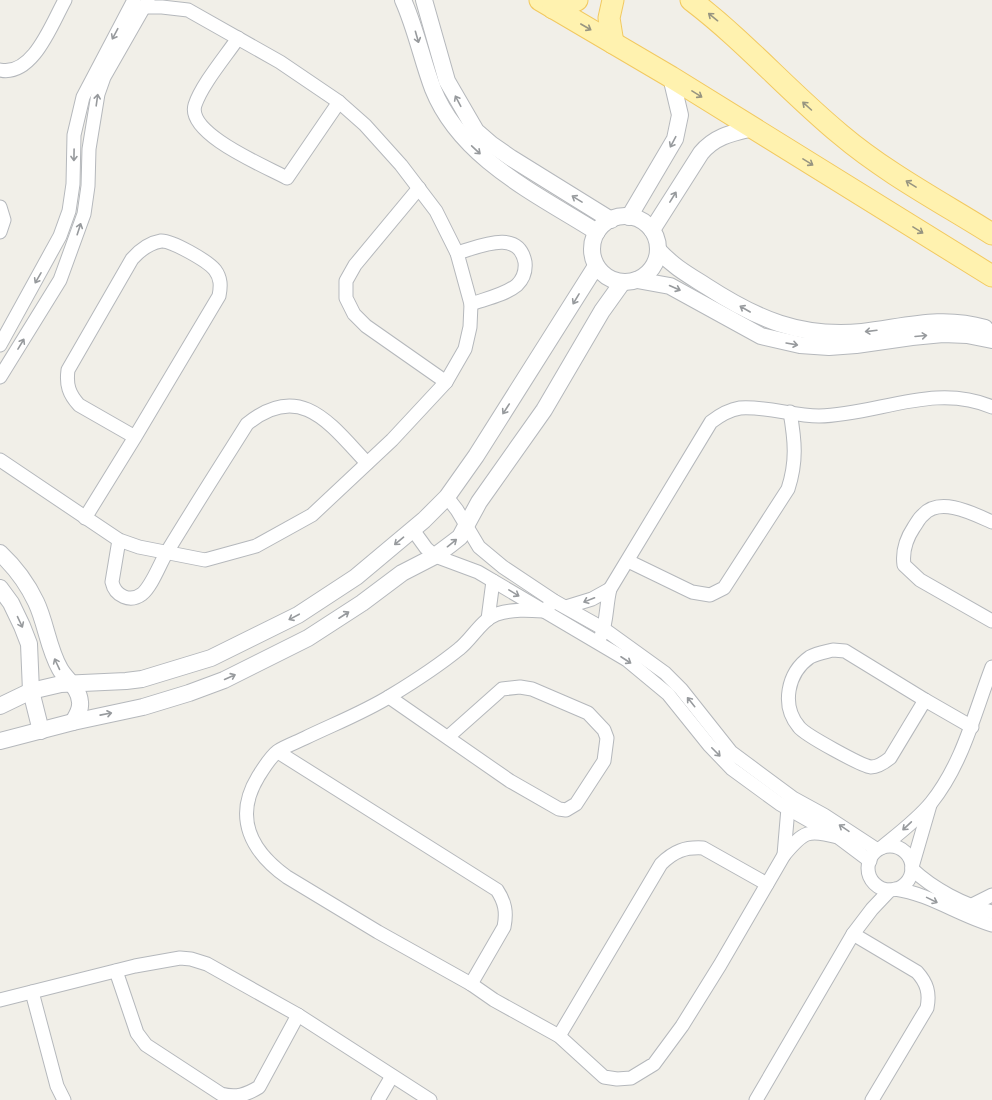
<svg xmlns="http://www.w3.org/2000/svg" width="992" height="1100" font-family="'Space Grotesk',sans-serif">
<style>
.lines{fill:none;stroke-linecap:round;stroke-linejoin:round}
.minor-casing{stroke:#b5b8bc;stroke-width:15}
.tertiary-casing{stroke:#b5b8bc;stroke-width:18}
.primary-casing{stroke:#f2c960;stroke-width:23}
.minor{stroke:#fff;stroke-width:13}
.tertiary{stroke:#fff;stroke-width:16}
.primary{stroke:#fff2af;stroke-width:21}
.oneway{stroke:#979581}
.oneway2{stroke:#979a9d}
</style>
<rect width="100%" height="100%" fill="#f1efe8"/>
<g class="lines">
<defs>
<g id="minor">
<path d="M238 38C226 56 202 84 195 105 186 134 267 167 287 178L339 102"/>
<path d="M0 70C33 77 52 23 65 0"/>
<polyline points="419,188 355,265 346,281 346,298 354,314 366,326 446,382"/>
<polyline points="0,207 4,220 0,232"/>
<path d="M457 253C479 247 518 228 525 262 526 271 523 279 517 285 505 295 485 299 471 304"/>
<polyline points="0,345 60,236 69,211 73,184 74,135 83,97 134,0"/>
<polyline points="0,377 60,280 84,214 88,186 89,149 98,94 104,77 148,0"/>
<polyline points="0,460 119,540 139,547 205,560 256,546 312,515 392,440 446,382 465,349 470,327 471,304 457,253 436,211 401,165 365,125 339,102 280,62 188,10 162,7 144,7"/>
<polyline points="447,497 457,510 479,547 503,567 554,601 604,629 665,673 681,689 731,752 793,798 824,815 876,849"/>
<path d="M85 518 135 437 219 296C221 286 221 278 215 270 208 261 171 240 161 241 149 243 140 250 132 259L68 370C66 385 69 394 79 405L135 437"/>
<path d="M992 522C974 514 940 496 923 515 919 518 917 523 914 527 906 539 902 551 904 565L920 580 992 621"/>
<polyline points="413,530 426,548 435,556 478,572 627,660 668,694 709,745 732,769 780,804 838,837 870,861"/>
<path d="M119 540 112 582C115 596 130 603 142 594 152 586 160 563 167 552 193 509 220 467 247 424 301 380 331 425 367 463"/>
<path d="M628 561 692 592 710 595 724 588 788 489C797 461 795 441 790 412"/>
<path d="M554 601 544 611C528 610 513 609 497 614 481 620 472 639 459 649 438 666 415 681 392 695 365 712 334 724 305 738 297 742 286 746 278 751 270 757 263 769 258 777 233 818 252 852 287 877L378 932 471 984 494 1000 559 1036 604 1077 617 1079 631 1078 654 1064 682 1026 720 965 784 855C804 831 808 829 838 837"/>
<polyline points="566,607 592,599 610,589"/>
<polyline points="488,619 493,581"/>
<path d="M601 636C607 623 606 604 610 589L711 422C720 415 728 410 740 408 767 406 793 416 819 416 877 415 935 382 992 407"/>
<path d="M833 650 845 651 925 700 890 758C885 762 878 767 871 767 862 766 805 735 799 727 781 706 787 673 810 657 817 653 825 652 833 650Z"/>
<polyline points="389,697 510,781 559,809 566,810 576,804 604,761 607,738 604,730 588,713 532,689 520,687 502,689 448,737"/>
<polyline points="925,700 972,727"/>
<path d="M278 752 497 890C505 902 507 912 504 927L471 984"/>
<circle cx="890" cy="868" r="22"/>
<path d="M881 848C898 834 917 820 931 803 963 763 974 714 992 667"/>
<polyline points="784,855 788,808 791,803"/>
<polyline points="912,867 930,805"/>
<path d="M912 869C933 889 964 905 992 912"/>
<path d="M895 889C930 894 958 915 992 925"/>
<polyline points="972,905 992,895"/>
<path d="M853 934 917 972C927 983 930 993 927 1008L872 1100"/>
<path d="M116 971 137 1033 146 1045 221 1094C236 1098 246 1095 259 1087L298 1015"/>
<polyline points="32,992 57,1086 64,1100"/>
<polyline points="0,1000 135,966 180,958 191,959 207,964 298,1015 430,1100"/>
<path d="M559 1036 661 864C674 851 685 847 703 848L767 884"/>
<polyline points="378,1100 392,1076"/>
<polyline points="756,1100 853,934 872,909 890,890"/>
</g>
<g id="tertiary">
<path d="M403 0C416 29 422 60 433 89 461 159 537 194 597 232"/>
<polyline points="424,0 447,81 476,131 491,144 511,158 611,220"/>
<circle cx="625" cy="249" r="33"/>
<polyline points="629,217 675,139 680,115 671,77"/>
<path d="M652 230 701 153C715 136 732 133 753 128"/>
<path d="M658 250C674 267 687 274 706 286 757 319 800 338 862 332 905 327 941 315 985 328"/>
<polyline points="637,280 670,286 761,336 800,345 829,347 856,345 912,337 943,334 967,335 992,340"/>
<path d="M0 553C15 567 27 583 36 602 46 623 48 648 60 669 66 680 79 687 80 702 81 710 77 715 73 722"/>
<polyline points="0,588 11,603 22,626 29,644 31,691 41,731"/>
<polyline points="0,706 31,691 61,684 126,681 142,679 211,658 298,615 356,577 424,520 447,497 476,456 596,266"/>
<polyline points="0,741 73,722 143,707 189,693 224,680 308,638 362,603 402,573 435,556 451,544 460,537 479,502 544,410 602,311 622,283"/>
</g>
<g id="primary">
<polyline points="540,0 671,77 992,276"/>
<path d="M691 0C745 41 788 91 840 134 886 173 941 202 992 234"/>
<polyline points="553,8 562,7 577,0"/>
<polyline points="613,43 609,18 613,0"/>
</g>
</defs>
<!-- minor casing -->
<use href="#minor" class="minor-casing"/>
<!-- tertiary casing -->
<use href="#tertiary" class="tertiary-casing"/>
<!-- primary casing -->
<use href="#primary" class="primary-casing"/>
<!-- minor -->
<use href="#minor" class="minor"/>
<!-- tertiary -->
<use href="#tertiary" class="tertiary"/>
<!-- primary -->
<use href="#primary" class="primary"/>
</g>
<!-- one-way arrows -->
<defs><path id="oneway-shaft" d="M-6 0H5M1.5-3L5.5 0L1.5 3" fill="none" stroke-width="1.6" stroke-linecap="round" stroke-linejoin="round"/></defs>
<g class="oneway">
<use href="#oneway-shaft" transform="translate(713 17) rotate(-141)"/>
<use href="#oneway-shaft" transform="translate(586 27) rotate(30)"/>
<use href="#oneway-shaft" transform="translate(697 94) rotate(32)"/>
<use href="#oneway-shaft" transform="translate(807 106) rotate(-138)"/>
<use href="#oneway-shaft" transform="translate(808 162) rotate(32)"/>
<use href="#oneway-shaft" transform="translate(911 184) rotate(-148)"/>
<use href="#oneway-shaft" transform="translate(918 230) rotate(32)"/>
</g>
<g class="oneway2">
<use href="#oneway-shaft" transform="translate(115 34) rotate(118)"/>
<use href="#oneway-shaft" transform="translate(417 37) rotate(74)"/>
<use href="#oneway-shaft" transform="translate(97 100) rotate(-82)"/>
<use href="#oneway-shaft" transform="translate(458 101) rotate(-118)"/>
<use href="#oneway-shaft" transform="translate(673 142) rotate(118)"/>
<use href="#oneway-shaft" transform="translate(476 150) rotate(43)"/>
<use href="#oneway-shaft" transform="translate(74 155) rotate(91)"/>
<use href="#oneway-shaft" transform="translate(673 197) rotate(-58)"/>
<use href="#oneway-shaft" transform="translate(577 199) rotate(-148)"/>
<use href="#oneway-shaft" transform="translate(79 229) rotate(-72)"/>
<use href="#oneway-shaft" transform="translate(38 278) rotate(120)"/>
<use href="#oneway-shaft" transform="translate(675 288) rotate(24)"/>
<use href="#oneway-shaft" transform="translate(576 299) rotate(121)"/>
<use href="#oneway-shaft" transform="translate(745 309) rotate(-150)"/>
<use href="#oneway-shaft" transform="translate(871 331) rotate(173)"/>
<use href="#oneway-shaft" transform="translate(921 336) rotate(-5)"/>
<use href="#oneway-shaft" transform="translate(21 344) rotate(-59)"/>
<use href="#oneway-shaft" transform="translate(792 344) rotate(10)"/>
<use href="#oneway-shaft" transform="translate(506 409) rotate(123)"/>
<use href="#oneway-shaft" transform="translate(399 541) rotate(140)"/>
<use href="#oneway-shaft" transform="translate(452 543) rotate(-39)"/>
<use href="#oneway-shaft" transform="translate(514 593) rotate(31)"/>
<use href="#oneway-shaft" transform="translate(589 600) rotate(158)"/>
<use href="#oneway-shaft" transform="translate(344 615) rotate(-33)"/>
<use href="#oneway-shaft" transform="translate(294 617) rotate(152)"/>
<use href="#oneway-shaft" transform="translate(20 622) rotate(65)"/>
<use href="#oneway-shaft" transform="translate(626 660) rotate(33)"/>
<use href="#oneway-shaft" transform="translate(57 664) rotate(-115)"/>
<use href="#oneway-shaft" transform="translate(230 677) rotate(-24)"/>
<use href="#oneway-shaft" transform="translate(691 702) rotate(-129)"/>
<use href="#oneway-shaft" transform="translate(106 714) rotate(-11)"/>
<use href="#oneway-shaft" transform="translate(716 752) rotate(45)"/>
<use href="#oneway-shaft" transform="translate(907 826) rotate(137)"/>
<use href="#oneway-shaft" transform="translate(844 828) rotate(-146)"/>
<use href="#oneway-shaft" transform="translate(932 900) rotate(26)"/>
</g>
</svg>
